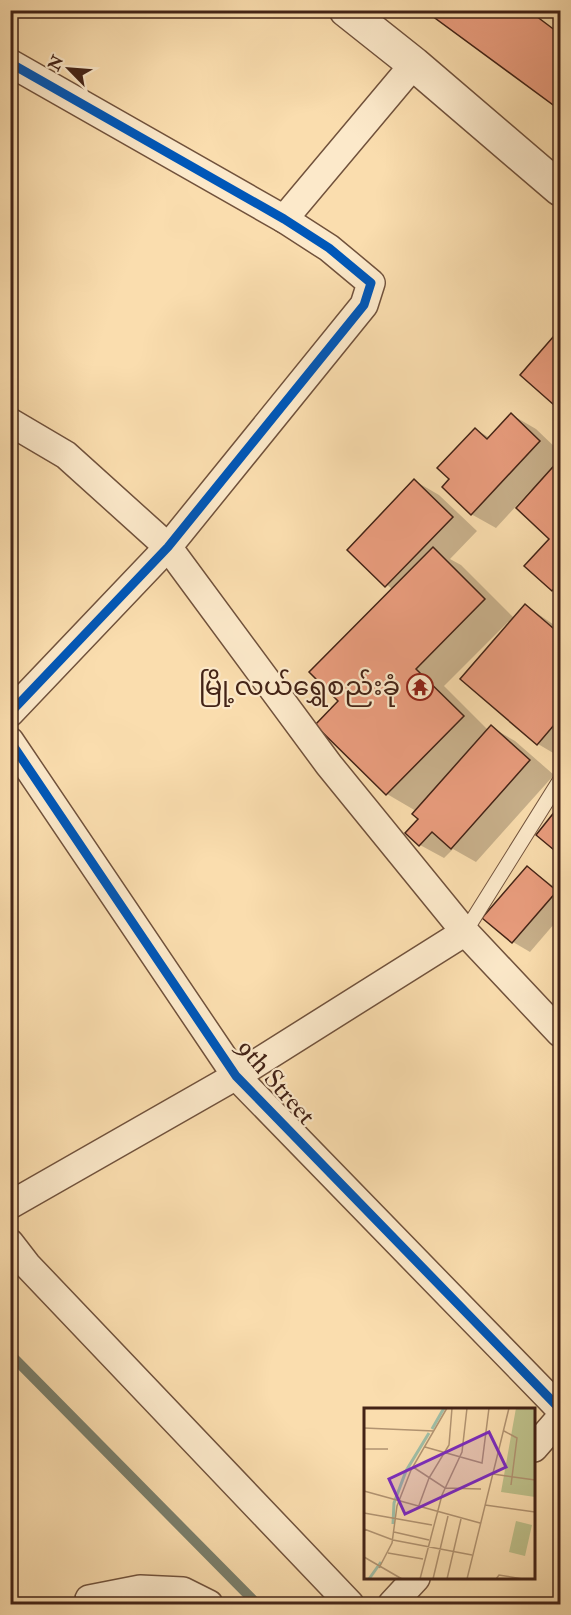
<svg xmlns="http://www.w3.org/2000/svg" width="571" height="1615" font-family="'IM FELL Double Pica','Noto Sans Myanmar',serif">
<style>
.shadow{fill:#0003}
.lines{fill:none;stroke-linecap:round;stroke-linejoin:round}
.stream{stroke:#7a7f6c;stroke-width:10}
.building{fill:#ea9d7e;stroke:#432316;stroke-width:1.5}
.service-casing{stroke:#71523c;stroke-width:16}
.minor-casing{stroke:#71523c;stroke-width:30}
.tertiary-casing{stroke:#71523c;stroke-width:36}
.service{stroke:#fce9ca;stroke-width:14}
.minor{stroke:#fce9ca;stroke-width:27}
.tertiary{stroke:#fce9ca;stroke-width:33}
.cycleway-casing{stroke:#fce9ca;stroke-width:13}
.cycleway{stroke:#0057b8;stroke-width:9}
.labels{text-anchor:middle;dominant-baseline:central;stroke-width:4.5;stroke-linejoin:round;paint-order:stroke}
.poi-label{font-size:26px;fill:#432316;stroke:#fce9ca;text-anchor:end}
.street-label{font-size:26px;fill:#432316;stroke:#fce9ca}
.inset-river{fill:none;stroke:#9fbda5;stroke-width:3}
.inset-road{fill:none;stroke:#b19371;stroke-width:1.5}
.view{fill:#7b2cbf;fill-opacity:0.15;stroke:#7b2cbf;stroke-width:3}
.inset-edge{fill:none;stroke:#432316;stroke-width:3}
</style>
<rect width="100%" height="100%" fill="#faddae"/>
<filter id="stains"><feTurbulence type="fractalNoise" baseFrequency=".00333" numOctaves="4"/><feColorMatrix values="0 0 0 0 .2 0 0 0 0 .09 0 0 0 0 .02 0 0 0 .5 -.17"/></filter>
<radialGradient id="worn" r=".72"><stop offset=".6" stop-color="#630" stop-opacity="0"/><stop offset="1" stop-color="#630" stop-opacity=".3"/></radialGradient>
<!-- shadow -->
<g class="shadow">
<polygon points="427,10 528,10 560,34 560,108"/>
<polygon points="560,331 560,407 522,375"/>
<polygon points="512,415 536,429 560,452 560,595 552,590 551,539 533,492 531,490 496,528 471,514 451,479 475,429 490,438"/>
<polygon points="415,481 439,495 477,531 450,559 461,565 514,618 525,605 560,629 560,757 538,744 462,679 509,624 508,622 444,686 488,730 491,727 515,741 554,775 476,862 453,849 444,858 420,845 420,819 416,811 387,794 317,725 340,701 393,590 349,550"/>
<polygon points="560,808 560,853 538,835"/>
<polygon points="527,867 560,891 560,917 530,952 513,942"/>
</g>
<g class="lines">
<!-- stream -->
<polyline class="stream" points="10,1354 257,1604"/>
</g>
<!-- building -->
<g class="building">
<polygon points="424,10 528,10 560,34 560,110"/>
<polygon points="560,329 560,397 554,405 520,375"/>
<polygon points="511,413 540,441 471,515 442,487 449,479 437,468 475,428 487,439"/>
<polygon points="560,459 560,581 552,591 524,566 549,539 516,508"/>
<polygon points="414,479 453,517 385,587 347,550"/>
<polygon points="433,547 485,599 416,669 464,716 386,795 315,725 338,701 309,672"/>
<polygon points="525,604 560,634 560,718 537,745 460,679"/>
<polygon points="491,725 530,760 451,849 432,832 419,846 405,833 418,819 412,814"/>
<polygon points="560,805 560,855 536,835"/>
<polygon points="527,866 557,891 512,943 482,918"/>
</g>
<g class="lines">
<defs>
<polyline id="service" points="465,932 560,780"/>
<g id="minor">
<polyline points="10,63 284,219 329,248 371,283 364,305 168,547 10,713"/>
<polyline points="284,219 414,64"/>
<polyline points="10,422 66,455 168,547 329,765 465,932 560,1033"/>
<polyline points="10,741 236,1076 560,1409"/>
<polyline points="10,1205 236,1076 465,932"/>
<polyline points="10,1243 27,1265 350,1604"/>
<polyline points="534,1448 560,1418"/>
<polyline points="89,1599 140,1589 183,1591 209,1604"/>
<polyline points="392,1604 416,1578"/>
</g>
<polyline id="tertiary" points="346,10 414,64 560,189"/>
</defs>
<!-- service casing -->
<use href="#service" class="service-casing"/>
<!-- minor casing -->
<use href="#minor" class="minor-casing"/>
<!-- tertiary casing -->
<use href="#tertiary" class="tertiary-casing"/>
<!-- service -->
<use href="#service" class="service"/>
<!-- minor -->
<use href="#minor" class="minor"/>
<!-- tertiary -->
<use href="#tertiary" class="tertiary"/>
<defs>
<g id="cycleway">
<polyline points="10,63 284,219 329,248 371,283 364,305 168,547 10,713"/>
<polyline points="10,741 236,1076 560,1409"/>
</g>
</defs>
<!-- cycleway casing -->
<use href="#cycleway" class="cycleway-casing"/>
<!-- cycleway -->
<use href="#cycleway" class="cycleway"/>
</g>
<!-- icons -->
<defs>
<symbol id="temple-ring" viewBox="-11 -11 22 22"><circle r="9.5" fill="#fce9ca" stroke="#8f2418" stroke-width="1.5"/><path d="M0-6L5-2H3V0L6.5 2.5H4V6H1.5V3h-3V6H-4V2.5H-6.5L-3 0V-2H-5Z" fill="#8f2418"/></symbol>
</defs>
<g fill-rule="evenodd">
<use href="#temple-ring" x="405" y="672" width="30" height="30"/>
</g>
<g class="labels">
<!-- poi labels -->
<g class="poi-label">
<text x="400" y="687">မြို့လယ်ရွှေစည်းခုံ</text>
</g>
<!-- street labels -->
<g class="street-label">
<text transform="translate(276 1082) rotate(49)">9th Street</text>
</g>
</g>
<!-- overview -->
<g transform="translate(364 1408)">
<rect width="171" height="171" fill="#faddae"/>
<path d="M152 0H171V89L137 84ZM152 113 168 117 161 148 145 144Z" fill="#bec18b"/>
<path class="inset-river" d="M68 21 80 0M29 116 30 95 42 63 65 25M5 171 17 154"/>
<path class="inset-road" d="M0 20 70 23M140 23 153 30 147 77M61 39 118 55 125 0M0 41H24M49 59 81 80 117 81M129 66 171 72M0 83 116 115M0 97V125M121 97 171 104M54 100 65 70 85 37 88 0M0 105 68 117M0 121 29 132 108 147M30 124 65 132M24 145 59 151M0 149 38 171M15 160 28 135 33 98 47 62 83 0M56 171 78 87 98 44 103 0M69 171 84 108M83 171 97 111M103 171 145 0M132 171 135 167 159 171"/>
<path class="view" d="M125 24 142 59 41 106 25 71Z"/>
<rect width="171" height="171" class="inset-edge"/>
</g>
<!-- margin -->
<rect width="571" height="1615" fill="none" stroke="#faddae" stroke-width="36"/>
<rect x="12" y="12" width="547" height="1591" fill="none" stroke="#432316" stroke-width="3"/>
<rect x="18" y="18" width="535" height="1579" fill="none" stroke="#432316" stroke-width="1.5"/>
<!-- north arrow -->
<g transform="translate(69 69) rotate(295)" stroke="#fce9ca" stroke-width="4.5" paint-order="stroke">
<path d="M0-4.5L10 22L0 15L-10 22Z" fill="#432316"/>
<text y="-9" font-size="16" font-weight="bold" text-anchor="middle" fill="#432316">N</text>
</g>
<rect width="100%" height="100%" filter="url(#stains)"/>
<rect width="100%" height="100%" fill="url(#worn)"/>
</svg>
